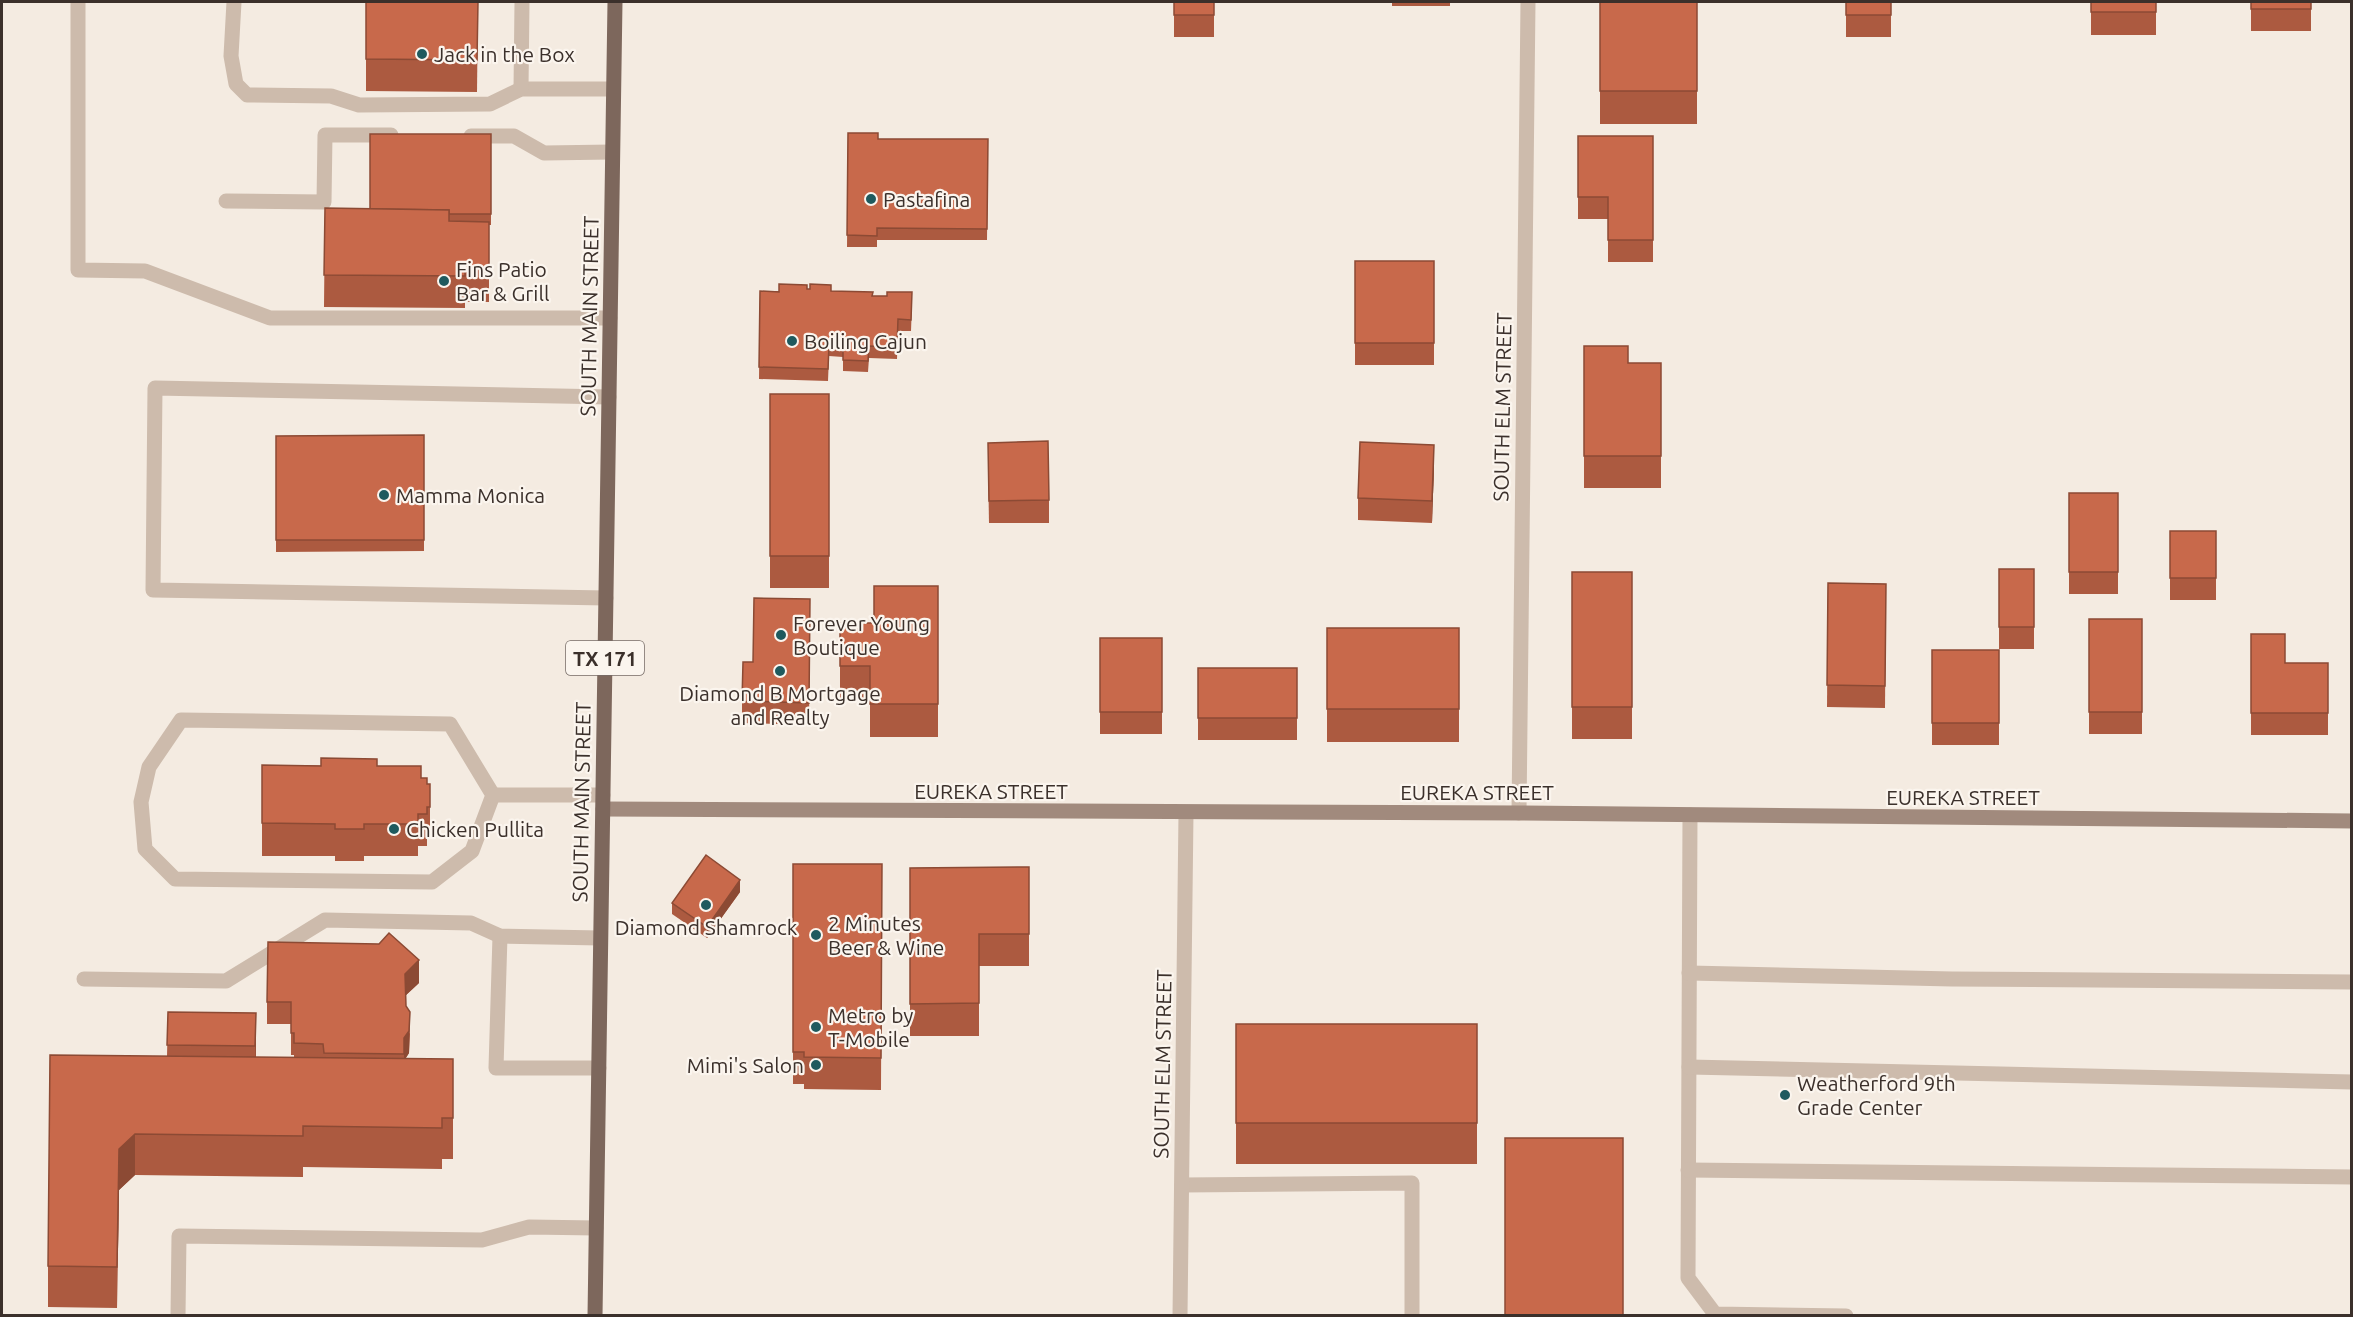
<svg xmlns="http://www.w3.org/2000/svg" width="2353" height="1317" font-family="Ubuntu,sans-serif">
<style>
.lines{fill:none;stroke-linecap:round;stroke-linejoin:round}
.lane{stroke:#cdbbac;stroke-width:15}
.street{stroke:#cdbbac;stroke-width:15}
.secondary{stroke:#a18a7d;stroke-width:15}
.primary{stroke:#7d675c;stroke-width:15}
.wall{fill:#ac5a40}
.shaded-wall{fill:#8c4a34}
.building{fill:#c8694b;stroke:#8c4a34;stroke-width:1.5}
.poi-dot{fill:#1f5a5e;stroke:#fbf5ee;stroke-width:2}
.labels{text-anchor:middle;dominant-baseline:central;stroke-width:4.5;stroke-linejoin:round;paint-order:stroke}
.shield{fill:#fbf5ee;stroke:#756b66;stroke-width:1.5}
.shield-label{font-size:20px;font-weight:bold;fill:#3b302b}
.poi-label{font-size:21px;fill:#3b302b;stroke:#fbf5ee;text-anchor:start}
.street-label{font-size:21px;fill:#3b302b;stroke:#fbf5ee}
</style>
<rect width="100%" height="100%" fill="#f4ebe1"/>
<g class="lines">
<!-- lane -->
<g class="lane">
<polyline points="78,2 78,270 145,271 270,318 610,318"/>
<polyline points="234,2 231,56 236,84 247,95 331,96 359,105 490,104 521,89 613,89"/>
<polyline points="521,89 522,2"/>
<polyline points="471,136 514,136 544,153 612,152"/>
<polyline points="226,201 324,202 325,135 391,135"/>
<polyline points="606,598 153,590 155,388 609,397"/>
<polygon points="181,720 450,724 493,795 472,851 432,882 175,879 145,849 141,802 149,767"/>
<polyline points="493,795 603,795"/>
<polyline points="1690,815 1688,1278 1715,1314 1846,1316"/>
<polyline points="500,936 496,1068 599,1068"/>
<polyline points="1689,973 1952,979 2352,982"/>
<polyline points="84,979 226,981 325,920 471,923 500,936 600,938"/>
<polyline points="1689,1067 2352,1082"/>
<polyline points="1688,1170 2352,1177"/>
<polyline points="1182,1185 1412,1183 1412,1316"/>
<polyline points="178,1316 179,1236 482,1240 529,1227 596,1228"/>
</g>
<!-- street -->
<g class="street">
<polyline points="1519,813 1528,2"/>
<polyline points="1180,1316 1186,813"/>
</g>
<!-- secondary -->
<polyline class="secondary" points="603,809 1519,813 2352,821"/>
<!-- primary -->
<polyline class="primary" points="595,1316 615,2"/>
</g>
<!-- wall -->
<g class="wall">
<polygon points="478,2 477,92 366,91 366,59"/>
<rect x="1174" y="2" width="40" height="35"/>
<rect x="1392" y="2" width="58" height="4"/>
<rect x="1600" y="2" width="97" height="122"/>
<rect x="1846" y="2" width="45" height="35"/>
<rect x="2091" y="2" width="65" height="33"/>
<rect x="2251" y="2" width="60" height="29"/>
<polygon points="848,133 878,139 988,139 987,240 877,240 877,247 847,247"/>
<polygon points="491,134 491,225 489,225 489,302 465,302 465,308 324,307 325,208 370,209"/>
<polygon points="1578,136 1653,136 1653,262 1608,262 1608,219 1578,219"/>
<rect x="1355" y="261" width="79" height="104"/>
<polygon points="760,291 831,291 873,296 912,304 911,331 898,331 897,359 869,358 868,372 843,371 843,357 829,356 828,381 759,379"/>
<polygon points="1584,346 1628,363 1661,363 1661,488 1584,488"/>
<rect x="770" y="394" width="59" height="194"/>
<polygon points="424,435 424,551 276,552 276,436"/>
<polygon points="988,465 1049,500 1049,523 989,523"/>
<polygon points="1434,467 1432,523 1358,520 1358,498"/>
<rect x="2069" y="493" width="49" height="101"/>
<rect x="2170" y="531" width="46" height="69"/>
<rect x="1999" y="569" width="35" height="80"/>
<rect x="1572" y="572" width="60" height="167"/>
<polygon points="1828,583 1886,584 1885,708 1827,707"/>
<polygon points="938,586 938,737 870,737 870,698 840,698 840,623 874,623"/>
<rect x="2089" y="619" width="53" height="115"/>
<polygon points="810,621 809,725 742,723 742,701"/>
<rect x="1327" y="628" width="132" height="114"/>
<polygon points="2251,634 2285,663 2328,663 2328,735 2251,735"/>
<rect x="1100" y="638" width="62" height="96"/>
<rect x="1932" y="650" width="67" height="95"/>
<rect x="1198" y="668" width="99" height="72"/>
<polygon points="262,765 377,766 421,778 427,784 430,784 430,839 427,839 427,846 418,846 418,856 364,856 364,861 335,861 335,856 262,856"/>
<polygon points="793,864 882,864 881,1090 804,1089 804,1084 793,1084"/>
<polygon points="1029,867 1029,966 979,966 979,1036 910,1036 910,868"/>
<polygon points="740,892 707,938 672,914 672,903"/>
<polygon points="419,983 405,996 406,1006 410,1034 409,1053 405,1059 453,1059 453,1159 442,1159 442,1169 303,1167 303,1177 135,1175 119,1190 117,1308 48,1307 48,1266 167,1056 168,1012 256,1036 256,1057 294,1058 294,1055 291,1055 291,1024 267,1024 267,1002"/>
<rect x="1236" y="1024" width="241" height="140"/>
</g>
<!-- shaded-wall -->
<g class="shaded-wall">
<polygon points="1434,445 1434,467 1432,523 1432,501"/>
<polygon points="740,880 740,892 707,938 707,927"/>
<polygon points="419,960 419,983 405,996 405,974"/>
<polygon points="410,1012 409,1053 404,1061 404,1076 404,1038"/>
<polygon points="256,1013 256,1036 255,1068 255,1046"/>
<polygon points="135,1134 135,1175 119,1190 117,1308 119,1149"/>
</g>
<!-- building -->
<g class="building">
<polygon points="366,2 478,2 477,60 366,59"/>
<rect x="1174" y="2" width="40" height="13"/>
<rect x="1600" y="2" width="97" height="89"/>
<rect x="1846" y="2" width="45" height="13"/>
<rect x="2091" y="2" width="65" height="10"/>
<rect x="2251" y="2" width="60" height="7"/>
<polygon points="848,133 878,133 878,139 988,139 987,229 877,228 877,236 847,235"/>
<polygon points="370,134 491,134 491,214 449,214 449,210 370,209"/>
<polygon points="1578,136 1653,136 1653,240 1608,240 1608,197 1578,197"/>
<polygon points="325,208 449,210 449,221 489,222 489,269 465,269 465,276 324,275"/>
<rect x="1355" y="261" width="79" height="82"/>
<polygon points="779,284 807,285 807,289 810,289 810,284 831,285 831,291 873,292 872,296 887,296 887,292 912,292 911,320 898,319 897,347 869,346 868,361 843,360 843,346 829,345 828,369 759,367 760,291 779,292"/>
<polygon points="1584,346 1628,346 1628,363 1661,363 1661,456 1584,456"/>
<rect x="770" y="394" width="59" height="162"/>
<polygon points="424,435 424,540 276,540 276,436"/>
<polygon points="1048,441 1049,500 989,501 988,443"/>
<polygon points="1360,442 1434,445 1432,501 1358,498"/>
<rect x="2069" y="493" width="49" height="79"/>
<rect x="2170" y="531" width="46" height="47"/>
<rect x="1999" y="569" width="35" height="58"/>
<rect x="1572" y="572" width="60" height="135"/>
<polygon points="1828,583 1886,584 1885,686 1827,685"/>
<polygon points="874,586 938,586 938,704 870,704 870,666 840,666 840,623 874,623"/>
<polygon points="754,598 810,599 809,703 742,701 743,662 753,662"/>
<rect x="2089" y="619" width="53" height="93"/>
<rect x="1327" y="628" width="132" height="81"/>
<polygon points="2251,634 2285,634 2285,663 2328,663 2328,713 2251,713"/>
<rect x="1100" y="638" width="62" height="74"/>
<rect x="1932" y="650" width="67" height="73"/>
<rect x="1198" y="668" width="99" height="50"/>
<polygon points="321,758 377,759 377,766 421,766 421,778 427,778 427,784 430,784 430,807 427,807 427,814 418,814 418,824 364,824 364,829 335,829 335,824 262,823 262,765 321,766"/>
<polygon points="706,855 740,880 707,927 672,903"/>
<polygon points="793,864 882,864 881,1058 804,1057 804,1052 793,1052"/>
<polygon points="1029,867 1029,934 979,934 979,1003 910,1004 910,868"/>
<polygon points="389,933 419,960 405,974 406,1006 410,1012 409,1031 404,1038 404,1054 324,1053 323,1044 294,1043 294,1033 291,1033 291,1002 267,1002 268,942 379,944"/>
<polygon points="168,1012 256,1013 255,1046 167,1045"/>
<rect x="1236" y="1024" width="241" height="99"/>
<polygon points="50,1055 453,1059 453,1118 442,1118 442,1128 303,1126 303,1136 135,1134 119,1149 117,1267 48,1266"/>
<rect x="1505" y="1138" width="118" height="178"/>
</g>
<!-- markers -->
<g class="poi-dot">
<circle cx="422" cy="54" r="6"/>
<circle cx="871" cy="199" r="6"/>
<circle cx="444" cy="281" r="6"/>
<circle cx="792" cy="341" r="6"/>
<circle cx="384" cy="495" r="6"/>
<circle cx="781" cy="635" r="6"/>
<circle cx="780" cy="671" r="6"/>
<circle cx="394" cy="829" r="6"/>
<circle cx="706" cy="905" r="6"/>
<circle cx="816" cy="935" r="6"/>
<circle cx="816" cy="1027" r="6"/>
<circle cx="816" cy="1065" r="6"/>
<circle cx="1785" cy="1095" r="6"/>
</g>
<g class="labels">
<!-- shield labels -->
<rect class="shield" x="566" y="641" width="78" height="34" rx="4.5"/>
<g class="shield-label">
<text x="605" y="658">TX 171</text>
</g>
<!-- poi labels -->
<g class="poi-label">
<text x="434" y="54">Jack in the Box</text>
<text x="883" y="199">Pastafina</text>
<text x="456" y="269">Fins Patio<tspan x="456" dy="24">Bar &amp; Grill</tspan></text>
<text x="804" y="341">Boiling Cajun</text>
<text x="396" y="495">Mamma Monica</text>
<text x="793" y="623">Forever Young<tspan x="793" dy="24">Boutique</tspan></text>
<text x="780" y="693" text-anchor="middle">Diamond B Mortgage<tspan x="780" dy="24">and Realty</tspan></text>
<text x="406" y="829">Chicken Pullita</text>
<text x="828" y="923">2 Minutes<tspan x="828" dy="24">Beer &amp; Wine</tspan></text>
<text x="706" y="927" text-anchor="middle">Diamond Shamrock</text>
<text x="828" y="1015">Metro by<tspan x="828" dy="24">T-Mobile</tspan></text>
<text x="804" y="1065" text-anchor="end">Mimi's Salon</text>
<text x="1797" y="1083">Weatherford 9th<tspan x="1797" dy="24">Grade Center</tspan></text>
</g>
<!-- street labels -->
<g class="street-label">
<text transform="translate(589 316) rotate(-89)">SOUTH MAIN STREET</text>
<text transform="translate(1502 407) rotate(-89)">SOUTH ELM STREET</text>
<text x="991" y="791">EUREKA STREET</text>
<text x="1477" y="792">EUREKA STREET</text>
<text x="1963" y="797">EUREKA STREET</text>
<text transform="translate(581 802) rotate(-89)">SOUTH MAIN STREET</text>
<text transform="translate(1162 1064) rotate(-89)">SOUTH ELM STREET</text>
</g>
</g>
<!-- border -->
<rect width="2353" height="1317" fill="none" stroke="#3b302b" stroke-width="6"/>
</svg>
